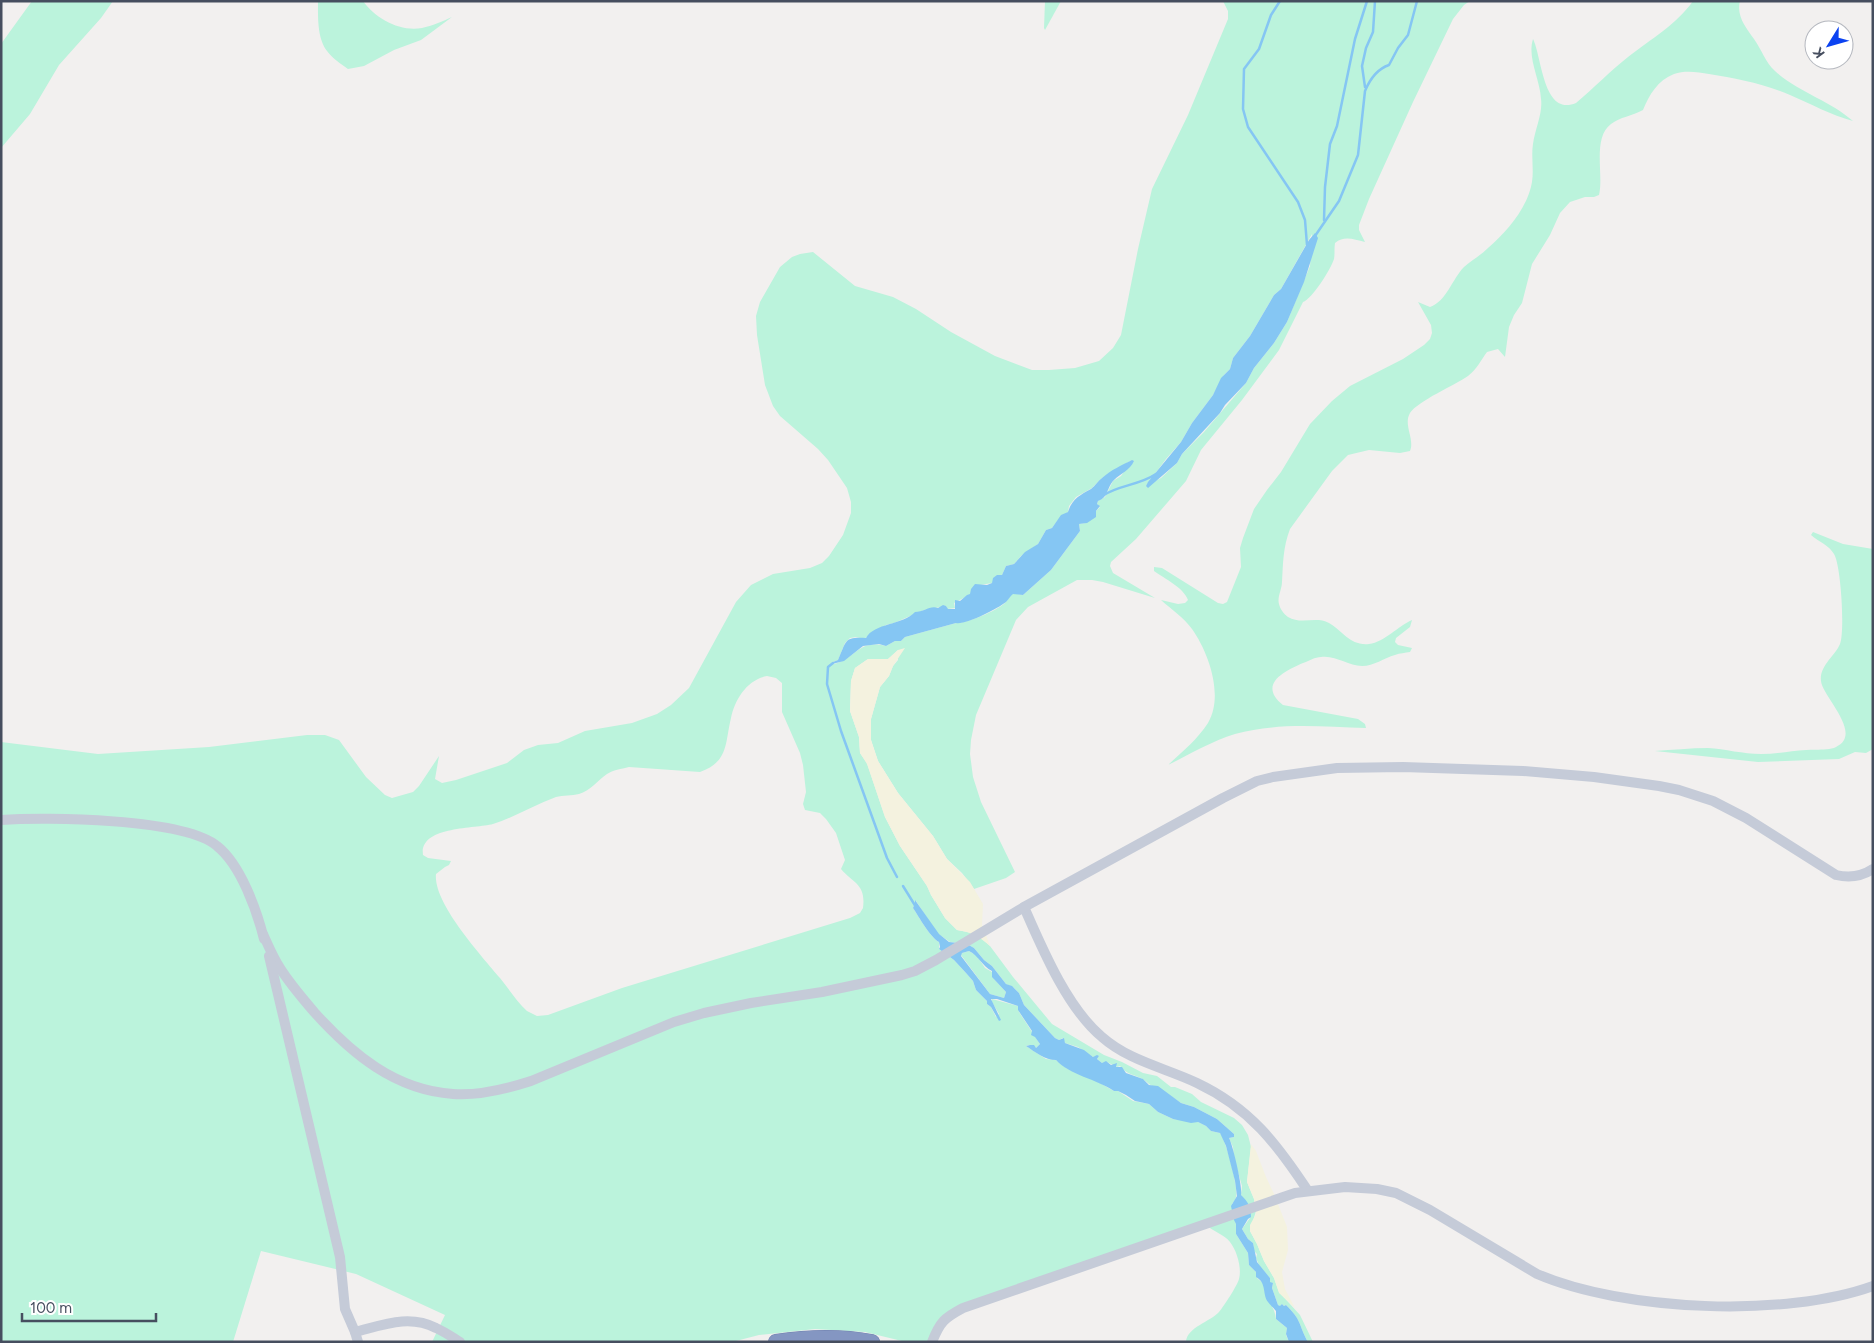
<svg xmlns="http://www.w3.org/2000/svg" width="1874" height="1343" font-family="Figtree,sans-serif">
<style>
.green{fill:#bbf3dc;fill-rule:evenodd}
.sand{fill:#f4f2df}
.water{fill:#85c6f3;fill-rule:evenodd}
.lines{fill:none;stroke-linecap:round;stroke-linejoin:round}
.stream{stroke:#85c6f3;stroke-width:2.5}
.highway-casing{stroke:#6f80ae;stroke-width:16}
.minor{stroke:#c5cbd8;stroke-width:10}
.highway{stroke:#8496c2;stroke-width:15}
</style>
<rect width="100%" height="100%" fill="#f2f0ef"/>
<!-- green -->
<g class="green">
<polygon points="32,1 113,1 101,18 59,65 30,114 1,148 1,44"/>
<path d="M318 1H363C376 19 400 32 422 28 432 26 443 21 452 17L421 40 394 50 364 66 348 69C341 64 332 58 327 51 317 38 318 16 318 1Z"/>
<polygon points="1045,1 1061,1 1045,30 1044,28"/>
<path d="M1223 1H1470L1464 5 1453 19 1413 102 1369 199 1359 225V230L1365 242C1354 240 1345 235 1335 243 1334 248 1335 254 1334 259 1331 269 1312 299 1303 302L1279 350 1242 400 1201 450 1186 481 1136 539 1111 562 1110 566 1113 573 1155 598 1103 582 1092 580H1077L1028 607 1016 620 976 715 971 740 970 754 973 777 981 802 1015 872 1006 878 974 889 962 873 947 859 933 836 898 793 878 761 871 740V719L880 687 889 676 893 666 898 660V650L888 659H868L855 668 851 681 850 711 859 737 860 753 867 763 885 817 900 846 927 886 931 895 945 918 957 930 968 932 982 939 990 946 1013 977 1052 1024 1104 1055 1122 1062 1143 1073 1157 1076 1171 1087H1175L1192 1094 1201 1102 1234 1118 1242 1125 1248 1135 1251 1147 1247 1182 1254 1199 1256 1211 1250 1231 1257 1244 1264 1261 1274 1278 1279 1292 1300 1315 1313 1342H1308C1303 1334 1301 1325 1297 1318 1294 1313 1290 1309 1286 1305L1284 1306 1282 1304 1281 1307 1278 1305 1272 1288 1273 1283H1270V1278L1259 1265 1256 1258 1257 1254 1254 1251 1253 1243 1248 1239 1242 1229 1250 1218 1241 1195 1242 1186 1234 1158 1233 1147 1229 1138 1234 1137V1134L1217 1119 1194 1107 1181 1103 1156 1086 1154 1087C1150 1085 1148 1083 1144 1080 1135 1074 1128 1076 1120 1066L1117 1067 1107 1062 1102 1063 1097 1059 1099 1056 1093 1057 1078 1047 1065 1043 1063 1038 1059 1040 1055 1038 1024 1005 1019 993 1014 988 1006 984 992 966 984 960 974 948 967 944 950 942 937 933 916 901 913 908C919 917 930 937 939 942V949L954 960 966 973 973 981 976 990 987 1001V1004L991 1007 996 1017 999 1014 992 1002V999L1018 1006 1019 1012 1040 1044 1036 1048 1029 1045 1026 1046 1046 1059 1056 1060 1066 1068 1098 1082 1114 1091H1118L1133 1101 1149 1104 1158 1112 1173 1119 1198 1122 1206 1126 1211 1131 1220 1133C1226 1140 1239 1189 1236 1197 1236 1199 1233 1203 1232 1204L1236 1224V1234L1248 1253 1249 1265 1256 1272 1257 1278 1264 1284C1263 1298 1275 1305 1276 1319L1287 1328 1286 1335 1289 1342H1186C1187 1327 1210 1322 1219 1312 1224 1306 1237 1286 1239 1279 1242 1268 1237 1251 1230 1242 1224 1234 1213 1232 1205 1224L947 1317 932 1342H906L865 1332 815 1329 759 1335 732 1342H432L445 1315 356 1274 261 1251 233 1342H1V742L98 754 209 747 307 735H325L339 740 366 777 385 795 392 798 413 792 419 786 439 756 435 779 442 783 456 780 507 763 524 750 538 745 558 743 585 731 632 723 657 714 671 705 689 688 736 602 751 585 773 574 810 568 822 563 829 556 843 535 851 513V502L847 488 828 460 818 449 780 416 773 406 765 385 757 335 756 316 760 302 780 267 792 257 800 254 813 252 855 286 893 297 916 309 951 332 995 356 1032 370H1049L1075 368 1099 361 1113 348 1121 335 1138 249 1152 189 1188 115 1228 19V11ZM1312 234 1310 266 1287 322 1274 343 1254 368 1246 383 1204 432 1182 454 1177 463 1161 478 1146 486 1166 459 1181 442 1192 423 1213 395 1224 375 1230 369 1233 358 1250 336 1274 295 1281 289ZM1132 460 1121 476 1113 481 1105 497 1098 501 1097 504 1100 507 1096 511V514L1086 523 1079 524 1080 531 1051 570 1023 595 1013 593C1010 596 1008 599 1005 603 996 611 968 623 956 623L905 637 901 641H895L886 646C858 639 857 658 834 664L833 662 838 660 845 643 850 638 856 637 864 639 886 625 894 623 924 610 946 606 947 609 955 608 954 603 971 594 980 585 992 583 1002 575 1006 566 1014 564 1021 556 1038 544 1046 530 1052 528 1058 520 1068 512 1069 506 1076 497 1092 488 1102 478ZM767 676 776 678 782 683V712L800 753 803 765 806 792 803 804 805 810 820 813 826 819 836 833 845 860 841 869C854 884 866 884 863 908L860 913 850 918 622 988 548 1015 537 1016 527 1011C517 1002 509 989 500 978 482 956 433 903 436 874L445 867 449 865 451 861 428 858 423 855C419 826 474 829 493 824 515 817 534 805 556 797 563 795 572 796 579 794 590 791 598 780 607 774 613 770 621 769 629 767L700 772C729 762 725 742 731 718 735 699 747 680 767 676Z"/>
<path d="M1693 1H1740C1736 16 1746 28 1754 39 1762 50 1765 62 1775 71 1798 92 1831 101 1853 121 1831 115 1811 104 1790 95 1764 84 1736 78 1709 74 1698 72 1685 70 1674 74 1658 80 1649 95 1643 110 1632 116 1620 117 1611 124 1592 138 1604 175 1599 195L1594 197H1585L1570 202 1560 213 1550 235 1532 264 1522 303 1514 315 1509 327 1505 357 1498 349 1487 352C1481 360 1477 369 1468 376 1455 385 1418 401 1410 413 1403 425 1415 439 1410 451L1400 453 1369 450 1348 455 1332 471 1290 529C1283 547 1283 563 1282 582 1282 589 1277 597 1279 604 1280 609 1284 614 1288 617 1301 625 1316 616 1329 623 1343 631 1350 646 1369 644 1385 642 1398 626 1412 620L1410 627 1396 638 1395 642 1398 645 1412 648 1410 652C1405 653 1400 653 1395 655 1384 658 1374 666 1362 666 1348 666 1336 655 1321 657 1315 657 1309 661 1303 663 1285 671 1257 684 1283 705L1358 719 1365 724 1366 728C1322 727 1279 722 1235 734 1212 741 1190 754 1168 765 1182 752 1197 740 1208 723 1224 696 1209 653 1192 629 1184 618 1171 609 1161 600L1178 604 1185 603 1188 600C1183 587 1165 579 1154 571V567L1162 568 1218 603 1223 604 1227 602 1241 567 1240 548 1243 538 1254 509 1267 490 1281 472 1310 424 1332 401 1350 386 1403 359 1424 345 1430 339 1432 333 1431 325 1418 302 1430 307C1447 301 1452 279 1464 267 1472 260 1481 255 1488 248 1507 232 1528 207 1532 182 1534 169 1531 156 1533 144 1535 129 1543 113 1541 99 1540 79 1527 58 1533 39 1542 57 1543 117 1576 103 1594 88 1610 71 1628 57 1651 39 1676 25 1693 1Z"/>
<path d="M1813 532 1843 544 1873 549V749L1866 753 1855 752 1839 759 1758 762 1655 751C1672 750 1690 748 1708 748 1725 749 1743 754 1761 754 1776 754 1791 751 1806 750 1815 749 1828 751 1836 747 1864 734 1822 696 1821 681 1819 666 1835 656 1840 644 1845 632 1841 565 1834 554 1829 545 1819 542 1811 535Z"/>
<polygon points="969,951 977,956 985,968 992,972 994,979 1006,992 1004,998 990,994 961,955 962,953"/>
</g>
<!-- sand -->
<g class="sand">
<path d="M905 648 893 666 889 676 880 687 871 719V740L878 761 898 793 933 836 947 859 970 882 983 904 982 925 990 946C980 937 971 932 957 930L945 918 931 895 927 886 900 846 885 817 867 764 860 753 859 737 850 711 851 681 855 668 868 659H888L898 650Z"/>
<polygon points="1251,1144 1256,1151 1266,1177 1274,1194 1287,1227 1288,1250 1282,1272 1285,1289 1295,1308 1279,1293 1274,1278 1264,1261 1257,1244 1250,1231 1250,1225 1256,1214 1254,1199 1247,1182"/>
</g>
<!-- water -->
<g class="water">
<polygon points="1315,233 1318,238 1304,282 1287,322 1274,343 1254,368 1246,383 1225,405 1220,413 1182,454 1177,463 1148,488 1146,486 1148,482 1181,442 1192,423 1213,395 1221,378 1230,369 1233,358 1250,336 1274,295 1281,289 1309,240"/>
<path d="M1132 460 1134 461C1130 470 1120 474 1114 480 1107 487 1108 498 1098 501L1097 504 1100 506 1096 511V517L1087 523 1079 524 1080 531 1051 570 1023 595 1013 594C1010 596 1009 599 1006 602 997 609 966 625 956 623L905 637 901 641H895L886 646 879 644 863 646 844 661 832 664 833 662 838 660C847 640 844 637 866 638 874 623 903 625 915 612 924 612 930 605 938 608L943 605 946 606 948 609H955V600L960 601 967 595 970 594 971 589 975 584 987 585 992 583 993 578 997 575H1002L1006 566 1014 564 1025 552 1038 544 1046 530 1052 528 1061 515 1068 512C1072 499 1080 495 1091 489 1095 486 1098 481 1102 478 1111 470 1122 465 1132 460Z"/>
<path d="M915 900 939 934 949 942 967 944 974 948 984 960 992 966 1006 984 1012 986 1019 993 1024 1005 1055 1038 1059 1040 1064 1038 1065 1043 1084 1050 1093 1057 1097 1055 1099 1056 1097 1059 1102 1063 1106 1061 1111 1065 1117 1063 1116 1067H1122L1126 1073 1143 1079 1149 1085 1158 1086 1181 1103 1194 1107 1217 1119 1234 1134V1137L1229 1138C1233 1145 1243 1189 1241 1195 1248 1202 1251 1206 1251 1217L1248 1219 1242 1229 1248 1239 1253 1243 1257 1262 1270 1278V1282L1273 1283 1272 1288 1278 1305 1280 1306 1282 1304 1284 1306 1286 1305C1290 1309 1294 1313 1297 1318 1301 1325 1303 1334 1308 1342H1289L1286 1334 1287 1328 1276 1319V1311C1274 1308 1270 1305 1268 1302 1262 1294 1267 1283 1256 1277V1272L1249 1265 1248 1253 1236 1234V1224L1234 1220 1231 1206 1237 1196 1235 1181 1226 1146 1220 1133 1211 1131 1206 1126 1198 1122 1191 1123 1173 1119 1158 1112 1149 1104 1135 1101 1126 1095 1118 1091H1114C1096 1079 1070 1075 1056 1060 1045 1060 1035 1052 1026 1046L1030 1045H1034L1036 1048 1040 1044 1035 1037 1031 1035 1032 1031 1018 1010V1006L997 999H991L1001 1020 999 1021 991 1007 987 1004V1001L976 990 973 981 966 973 954 960 939 949 940 947 939 942C930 937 919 917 913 908L915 903ZM969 951C979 956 982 966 992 971V977L1006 992 1004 998 990 994 961 956 962 953Z"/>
</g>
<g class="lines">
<!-- stream -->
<g class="stream">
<polyline points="1280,1 1271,15 1259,49 1244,69 1243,109 1248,127 1298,202 1305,220 1307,245"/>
<polyline points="1365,87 1362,66 1366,48 1373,32 1375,1"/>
<polyline points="1324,220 1325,187 1330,144 1337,126 1355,39 1367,1"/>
<path d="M1315 236 1339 201 1358 155 1365 91C1370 79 1377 69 1389 65L1398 48 1408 35 1417 1"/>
<path d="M1104 495C1119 485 1140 485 1156 474"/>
<polyline points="833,663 828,667 827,684 841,731 887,858 897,877"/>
<polyline points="903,886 916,907"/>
</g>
<defs>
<path id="highway" d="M776 1342C808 1337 840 1336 872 1342"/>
</defs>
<!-- highway casing -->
<use href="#highway" class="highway-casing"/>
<!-- minor -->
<g class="minor">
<path d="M1 820C46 817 184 818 217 846 241 865 257 911 264 939"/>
<path d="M1024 907C1042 948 1067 1008 1102 1037 1129 1061 1166 1068 1197 1083 1250 1108 1277 1144 1308 1191"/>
<path d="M263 934C268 945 273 957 280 968 290 984 303 999 315 1013 352 1054 395 1090 453 1094 479 1096 506 1089 531 1081L674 1022 704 1013 751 1003 822 992 902 975 915 971 936 960 1024 907 1223 798 1257 781 1273 777 1337 768 1403 767 1523 771 1594 777 1659 786 1679 790 1713 801 1746 818 1836 875C1849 878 1861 877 1873 869"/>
<polyline points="269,956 340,1257 345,1309 355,1332"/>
<path d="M358 1342 355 1332C383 1325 409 1314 436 1328 445 1332 452 1337 460 1342"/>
<path d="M932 1342C940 1322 944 1318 963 1308L1295 1193 1345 1187 1377 1189 1396 1193 1430 1210 1537 1274C1623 1311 1785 1318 1873 1286"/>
</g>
<!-- highway -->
<use href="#highway" class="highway"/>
</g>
<!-- border -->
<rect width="1874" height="1343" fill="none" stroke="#464e5f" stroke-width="5"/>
<!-- north arrow -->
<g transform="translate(1829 45) rotate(233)"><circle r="24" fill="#ffffff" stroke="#b5b8bf"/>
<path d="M0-4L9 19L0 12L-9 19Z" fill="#0b42f1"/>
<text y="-8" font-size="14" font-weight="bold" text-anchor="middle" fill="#464e5f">K</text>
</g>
<!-- scale -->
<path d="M22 1313v8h134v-8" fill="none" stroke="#464e5f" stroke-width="2.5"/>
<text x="30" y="1313" font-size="15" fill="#464e5f" stroke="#ffffff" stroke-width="4" paint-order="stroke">100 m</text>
</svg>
